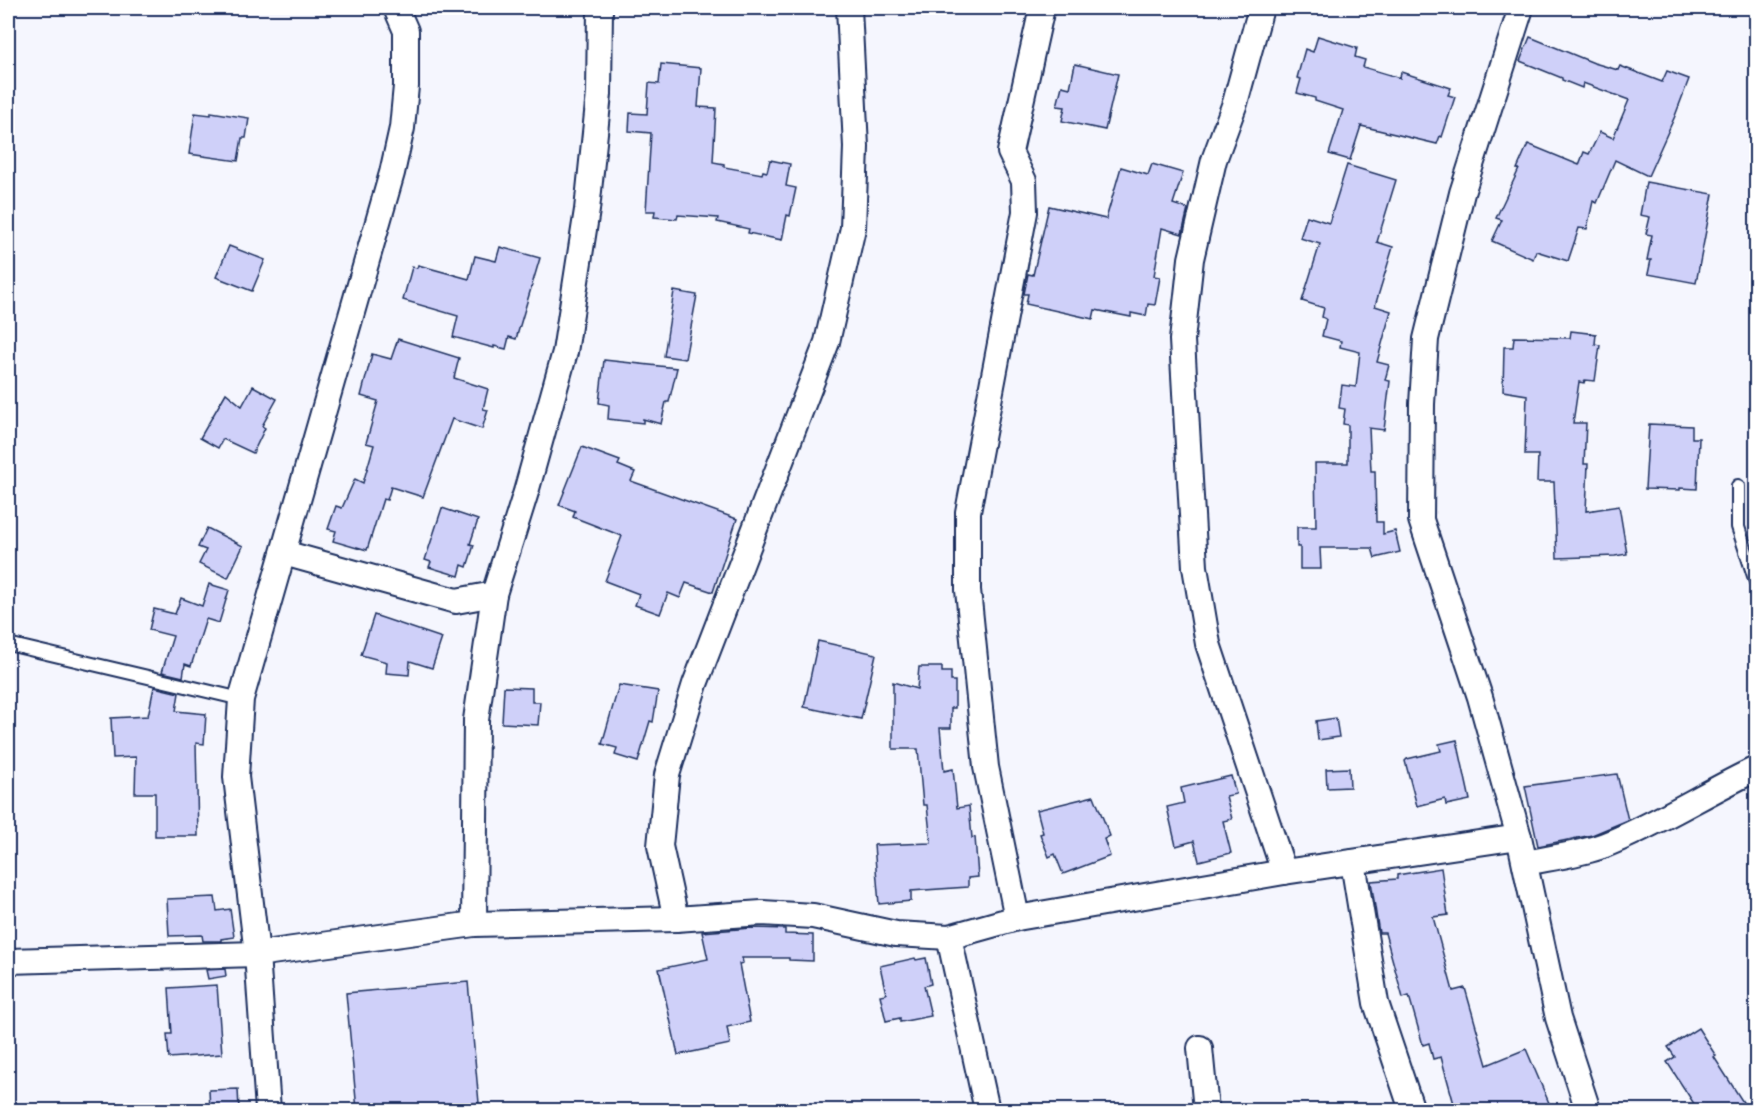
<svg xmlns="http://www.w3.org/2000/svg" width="1764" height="1118" font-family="'Gochi Hand',sans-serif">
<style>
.building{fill:#cfd0f9;stroke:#1b2f5e;stroke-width:1.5}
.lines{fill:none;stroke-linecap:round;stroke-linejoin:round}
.lane-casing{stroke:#1b2f5e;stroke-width:16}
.street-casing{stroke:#1b2f5e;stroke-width:28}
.lane{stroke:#fff;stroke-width:12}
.street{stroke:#fff;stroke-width:24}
</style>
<rect width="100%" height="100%" fill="#f5f6fe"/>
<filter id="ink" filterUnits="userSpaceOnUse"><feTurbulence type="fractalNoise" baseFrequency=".0167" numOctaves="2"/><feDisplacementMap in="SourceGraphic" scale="12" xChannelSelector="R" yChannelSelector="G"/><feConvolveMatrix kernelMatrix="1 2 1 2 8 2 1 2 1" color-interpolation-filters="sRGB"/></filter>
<g filter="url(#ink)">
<!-- building -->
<g class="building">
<polygon points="1318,36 1357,48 1355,57 1365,60 1363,67 1400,78 1401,72 1451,88 1448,95 1455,97 1442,137 1440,136 1437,144 1361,126 1350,160 1329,154 1343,110 1315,101 1315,98 1297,93 1301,79 1297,78 1305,49 1313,52"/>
<polygon points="1530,37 1594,63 1618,70 1620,66 1662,82 1667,71 1689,79 1675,116 1648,176 1615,160 1597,203 1593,201 1587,229 1579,228 1568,261 1536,251 1533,259 1492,241 1502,220 1496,218 1519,169 1517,169 1528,144 1579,165 1584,152 1589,154 1600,132 1613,138 1629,100 1583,83 1582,88 1562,80 1562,78 1520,61"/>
<polygon points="661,64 701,68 698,107 716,108 713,162 724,164 724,167 762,174 763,171 767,172 770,160 790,164 786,186 796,188 790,216 787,215 782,240 748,233 749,229 717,222 718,218 678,215 677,219 654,217 655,211 646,211 651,133 629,131 630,113 647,114 649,83 659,84"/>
<polygon points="1075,64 1118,74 1105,130 1062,121 1065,107 1057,106 1062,86 1070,88"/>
<polygon points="211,112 249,118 246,138 242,138 238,161 189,154 195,113 211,115"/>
<polygon points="1152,164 1183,173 1173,204 1188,209 1182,234 1162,228 1154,276 1160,277 1155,305 1148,304 1146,316 1131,313 1131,317 1095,310 1093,319 1026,304 1028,294 1024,294 1028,274 1033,275 1049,206 1106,219 1121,167 1148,175"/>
<polygon points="1347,165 1396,180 1377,242 1393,247 1375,306 1391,311 1377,362 1389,365 1385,380 1390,381 1384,430 1369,428 1371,471 1375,471 1376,522 1383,522 1383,534 1395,531 1400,552 1375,558 1372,548 1320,548 1321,569 1300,569 1300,547 1297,547 1297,527 1316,527 1315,463 1348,463 1348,425 1343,424 1345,409 1339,408 1342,385 1356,387 1360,352 1340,347 1341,341 1322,336 1326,319 1322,317 1324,308 1302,301 1320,244 1300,238 1307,216 1329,223"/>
<polygon points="1646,182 1713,194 1696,283 1648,274 1651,260 1647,260 1652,235 1646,234 1650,217 1640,215"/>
<polygon points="229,246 265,260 252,291 216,277"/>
<polygon points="500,247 540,258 516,339 509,337 506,349 494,346 494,348 453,337 458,316 403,300 412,267 417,268 418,265 469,279 475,256 496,261"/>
<polygon points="674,291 697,295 685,359 664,356"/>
<polygon points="1571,331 1596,334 1595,344 1600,345 1595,381 1585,380 1584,383 1579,382 1573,423 1586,423 1584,464 1588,464 1586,511 1619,506 1627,554 1615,556 1557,558 1554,482 1537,482 1538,455 1525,455 1527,395 1503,391 1504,347 1513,347 1514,337 1570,338"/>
<polygon points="398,339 459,358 454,378 488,389 483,409 488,410 482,429 452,419 423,497 391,487 387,500 383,499 367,550 357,547 357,548 333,541 336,531 328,529 336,506 342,508 355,479 363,483 374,445 366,443 378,401 361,396 372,354 391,359"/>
<polygon points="604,360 677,368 669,402 666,402 661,424 643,419 643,423 608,419 609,405 599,403"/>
<polygon points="253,386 277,399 262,426 265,428 253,453 223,439 218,448 200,438 226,393 242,406"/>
<polygon points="1649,424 1692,426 1692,438 1699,438 1697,489 1680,488 1680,490 1645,489"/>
<polygon points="582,447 620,461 618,465 635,472 631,481 737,519 713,592 686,583 680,598 668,593 660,614 635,605 639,594 605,581 622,536 573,517 575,511 559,505"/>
<polygon points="442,508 478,520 470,544 474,545 467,567 462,565 459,576 429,567 431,562 425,560"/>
<polygon points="207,528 243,546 228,578 199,564 206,550 198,547"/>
<polygon points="209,584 229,590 219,623 206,619 191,666 185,664 183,677 162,672 173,636 149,630 154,609 175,614 181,598 202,606"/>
<polygon points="374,615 442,638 432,668 410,661 409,675 386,673 387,662 361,655"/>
<polygon points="818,641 876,654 861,719 804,707"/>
<polygon points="919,667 942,667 942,672 951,672 951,681 955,681 955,708 951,708 951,728 940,728 944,771 953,769 957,808 969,806 972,838 975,837 978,877 968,878 968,887 911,891 911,901 879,904 874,845 931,843 927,805 923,805 918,749 893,749 893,682 917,689"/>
<polygon points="619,685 658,691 653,722 650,721 638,762 615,755 617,748 602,744"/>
<polygon points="154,687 179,693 176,711 206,714 204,744 196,743 198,836 155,836 155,793 135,793 136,757 113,758 111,718 148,716"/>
<polygon points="504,687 532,688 532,702 540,702 538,725 502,723"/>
<polygon points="1336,718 1339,737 1318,740 1316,721"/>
<polygon points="1457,740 1470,800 1446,805 1445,799 1417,806 1405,761 1407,759 1441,751 1439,744"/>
<polygon points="1349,768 1350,787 1327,788 1326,769"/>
<polygon points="1617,774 1628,820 1592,835 1538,846 1525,786"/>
<polygon points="1231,776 1236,794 1226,796 1232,819 1223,821 1231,853 1199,861 1194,841 1176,846 1167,807 1184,803 1181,788"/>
<polygon points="1094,796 1110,836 1104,839 1110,856 1063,874 1055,854 1049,857 1040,834 1043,833 1037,810"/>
<polygon points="1441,868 1448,915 1433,917 1453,991 1465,988 1487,1065 1526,1049 1552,1110 1459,1110 1457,1103 1454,1104 1441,1057 1433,1059 1429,1043 1423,1045 1409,996 1403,998 1385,933 1379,933 1371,881 1397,879 1397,875"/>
<polygon points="215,897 217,911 230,909 234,937 221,939 221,941 203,941 202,935 169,936 167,899"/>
<polygon points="751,928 785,929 785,934 813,935 813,961 789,960 789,958 742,958 743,963 739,964 750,1022 727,1027 730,1044 678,1055 659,969 708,959 702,932"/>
<polygon points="915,958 916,960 926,958 931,984 924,986 931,1016 900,1022 900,1018 886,1021 880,995 886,994 880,966"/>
<polygon points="225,969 226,976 208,979 206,970"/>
<polygon points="468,982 479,1103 387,1110 357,1110 346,993"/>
<polygon points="217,985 222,1054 169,1058 167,1034 172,1034 169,988"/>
<polygon points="1698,1028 1716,1056 1714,1057 1748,1110 1709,1110 1706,1105 1698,1110 1667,1062 1675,1057 1668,1047"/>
<polygon points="238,1089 239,1110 210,1110 209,1090"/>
</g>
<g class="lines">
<defs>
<g id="lane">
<polyline points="1738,486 1738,527 1756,582"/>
<polyline points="8,644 241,699"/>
</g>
<g id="street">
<polyline points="1261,8 1235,103 1214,160 1191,259 1182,340 1195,567 1208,644 1284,872"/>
<polyline points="1521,8 1462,193 1426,339 1422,404 1421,520 1480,697 1519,837 1558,1018 1588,1110"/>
<polyline points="284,553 456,601 494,594"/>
<polyline points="1353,862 1376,1003 1412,1110"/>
<path d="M1525 863C1550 858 1582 854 1605 845 1658 824 1705 793 1756 769"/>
<polyline points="1017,918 986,767 968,590 968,512 1025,212 1024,181 1010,152 1042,8"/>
<polyline points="676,919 660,846 667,775 695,684 827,342 853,228 856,147 849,8"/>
<polyline points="474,924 476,720 494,594 526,492 565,352 587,210 599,94 600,8"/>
<polyline points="949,937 987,1110"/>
<polyline points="8,961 257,954 474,924 676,919 762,913 813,916 896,934 949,937 1017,918 1284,872 1519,837"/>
<polyline points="1200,1048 1206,1110"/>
<polyline points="268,1110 257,954 236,777 241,699 392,173 402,128 406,86 406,31 396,8"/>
</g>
</defs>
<!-- lane casing -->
<use href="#lane" class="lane-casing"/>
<!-- street casing -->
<use href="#street" class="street-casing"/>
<!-- lane -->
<use href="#lane" class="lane"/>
<!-- street -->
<use href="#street" class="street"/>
</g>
</g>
<!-- margin -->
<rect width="1764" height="1118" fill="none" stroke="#fff" stroke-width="30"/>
<rect x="15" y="15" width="1734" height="1088" fill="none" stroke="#1b2f5e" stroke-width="2" filter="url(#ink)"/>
</svg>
